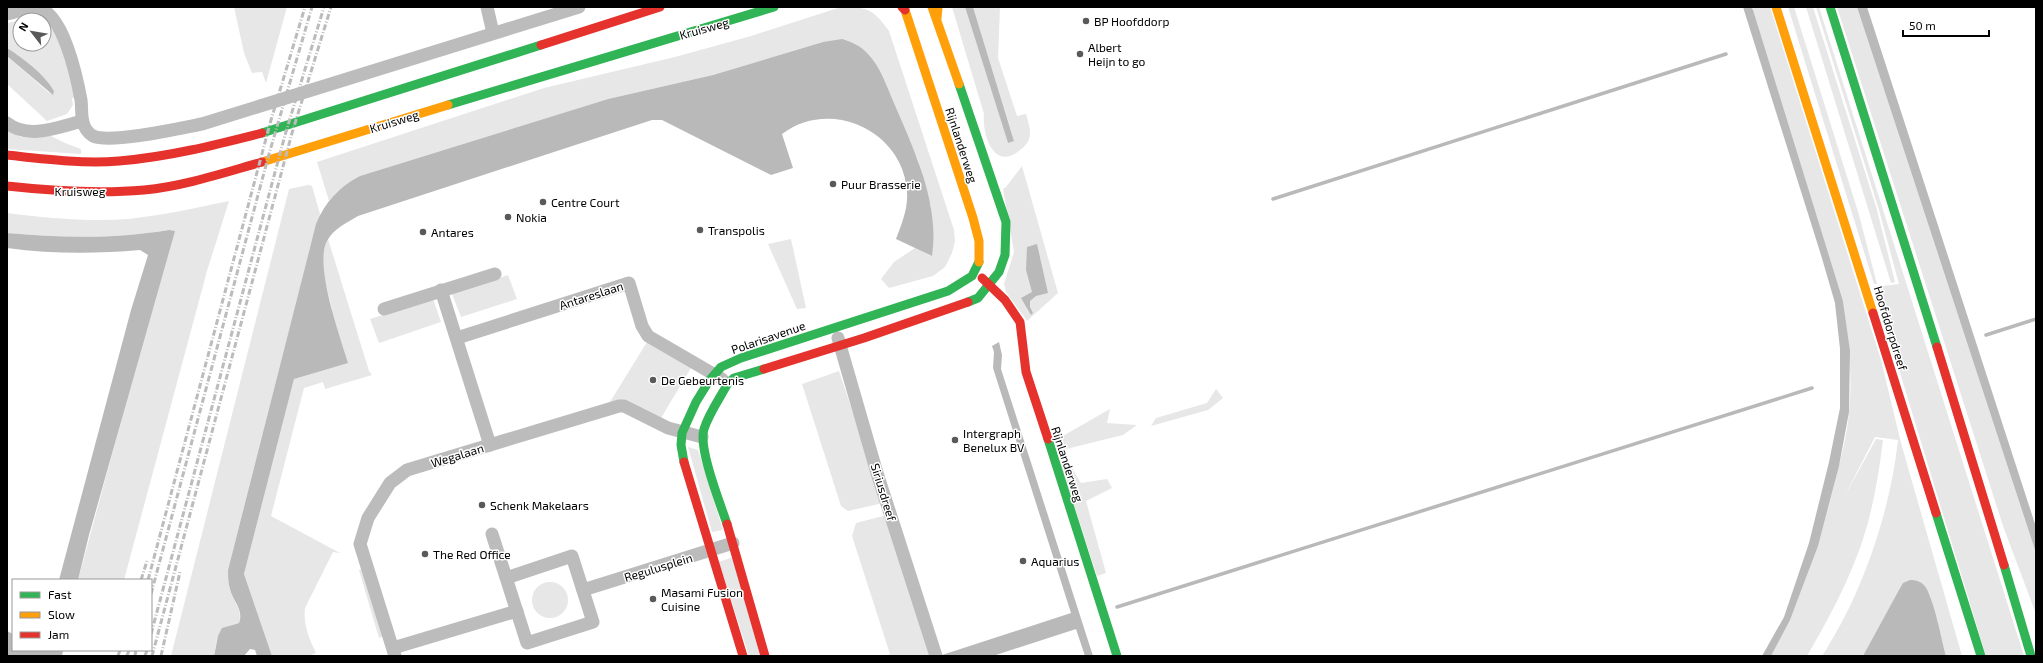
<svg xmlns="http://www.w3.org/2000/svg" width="2043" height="663" font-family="'Exo 2',sans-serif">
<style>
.green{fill:#e7e7e7;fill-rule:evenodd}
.water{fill:#b9b9b9}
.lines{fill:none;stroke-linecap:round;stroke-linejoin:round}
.stream{stroke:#b9b9b9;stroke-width:3.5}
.street{stroke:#bcbcbc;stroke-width:13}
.fast{stroke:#30b455;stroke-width:9}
.slow{stroke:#ff9f0a;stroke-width:9}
.jam{stroke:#e5322d;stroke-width:9}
.rail{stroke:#bcbcbc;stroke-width:3;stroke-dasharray:6 2 1 2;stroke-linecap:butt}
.poi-dot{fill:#595959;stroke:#fff;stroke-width:1.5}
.labels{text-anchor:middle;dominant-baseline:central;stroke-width:3;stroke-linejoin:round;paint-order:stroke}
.poi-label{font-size:12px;fill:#000;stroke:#fff;text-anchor:start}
.street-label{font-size:12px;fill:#000;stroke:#fff}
</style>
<rect width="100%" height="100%" fill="#fff"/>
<!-- green -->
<g class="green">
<polygon points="234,7 287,7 266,83 262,72 252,73 244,53"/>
<path d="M841 7C868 7 873 9 889 31L954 230 955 241 952 253 945 267 933 276 889 288 881 279 894 262 915 248 931 256V207L918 160 884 80 869 55 823 42 713 75 608 99 360 176 338 191 329 201 317 162 544 88 675 57 751 36Z"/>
<path d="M952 7H965L1008 143 1014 140 973 7H1000L998 58 1017 116 1026 114C1028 122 1032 131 1029 139 1028 143 1023 148 1019 151 993 171 982 134 984 114Z"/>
<path d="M1751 7H1770L1881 360 1901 443 1962 656H1946L1930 595 1924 585 1878 632 1863 656H1822C1862 595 1890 513 1898 440L1875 437 1843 499 1876 439 1883 440C1878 481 1871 522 1855 561 1842 594 1825 625 1807 656H1771C1800 602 1818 548 1833 489 1839 464 1847 438 1849 412 1853 375 1848 338 1843 301Z"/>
<polygon points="1788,7 1794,7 1859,215 1877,284 1874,284"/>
<polygon points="1806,7 1813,7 1877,210 1895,282 1891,283"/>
<polygon points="1816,7 1819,7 2024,656 1986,656 1874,287 1899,284 1879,210"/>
<polygon points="1837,7 1857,7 2036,553 2036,614 2003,526"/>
<path d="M33 17C39 18 46 20 50 24 61 34 72 82 75 98H72L73 105 67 114 47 121 7 84V56L48 92 52 94 54 91 38 73 7 48V23ZM20 20H44V44H20Z"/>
<polygon points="7,131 21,137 28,138 49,135 65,143 81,149 81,154 7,149"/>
<polygon points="1022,166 1058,293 1027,321 1006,292 1004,284 1014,252 1003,189 1006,187"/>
<path d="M308 185 312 186 320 214 311 244 228 570C228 576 228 583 230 589 233 602 243 609 239 623 218 627 217 637 214 656H171L289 189Z"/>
<path d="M229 201 207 271 124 580H78L129 392 169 230C114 239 63 238 7 233V213C47 218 89 222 129 219 163 215 196 208 229 201Z"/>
<path d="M328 239 369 371 372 375 325 389 323 382 304 388 271 516 340 553 333 552 305 608C303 625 309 638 316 653L309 656H272L244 574 294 379 332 309C327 287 317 260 328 239Z"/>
<polygon points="791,239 806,308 797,309 768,244"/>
<polygon points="508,275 517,299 461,317 452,294"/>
<polygon points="433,299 441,322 379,343 370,319"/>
<polygon points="647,342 691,368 661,418 625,400 610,402"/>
<polygon points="839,371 883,503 848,511 841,506 802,384"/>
<polygon points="1216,389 1223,398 1208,410 1151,426 1156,418 1207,403"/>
<polygon points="1110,409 1107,423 1137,425 1123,435 1058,451 1054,441"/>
<polygon points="688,447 698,450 723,530 712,532"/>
<polygon points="1061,465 1070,465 1081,483 1107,479 1112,488 1086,501 1106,573 1097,576"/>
<polygon points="887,515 931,656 886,656 890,654 852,536 856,523"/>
<polygon points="733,557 760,656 749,656 719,562"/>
<polygon points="362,569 383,636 379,638 359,570"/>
<circle cx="550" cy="600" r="18"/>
</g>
<!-- water -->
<g class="water">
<polygon points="965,7 973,7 1014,141 1008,143"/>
<polygon points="1743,7 1751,7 1753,10 1843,301 1850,351 1849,412 1839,466 1818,546 1790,620 1771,656 1762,656 1784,617 1809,543 1829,462 1840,408 1840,349 1835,303 1821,255"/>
<polygon points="1857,7 1867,7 2036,527 2036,553"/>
<path d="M842 39C852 42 861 46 868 54 880 66 887 87 894 103 914 150 940 203 932 256L896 239C902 223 908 209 907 192 904 131 830 97 782 134L793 168 771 175 662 120H652L358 216C347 223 334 228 327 241 314 265 340 336 348 363L294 379 244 574 272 656H257L255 650 250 649 244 656H214L218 636 222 628 239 623C244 609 233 602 230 589 228 583 228 576 228 570L316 224C325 202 339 187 360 176L608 99 713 75 823 42Z"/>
<path d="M7 48C24 59 44 74 54 91L53 95 7 56Z"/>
<path d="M169 230 175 231 89 535 78 580H59L131 310 148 255 140 250C95 254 52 254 7 248V233C63 238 114 239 169 230Z"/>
<polygon points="1037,244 1048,293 1036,296 1030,301 1030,307 1033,313 1031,315 1021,298 1032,292 1026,270 1027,247"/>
<polygon points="999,342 1002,355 1001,369 1093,656 1085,656 1076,629 993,656 942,655 1071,613 993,368 994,352 992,346"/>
<path d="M1910 580C1915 580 1920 581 1924 585 1933 594 1942 642 1946 656H1863L1899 590 1903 583Z"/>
<polygon points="7,631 13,634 13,650 63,650 62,656 7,656"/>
</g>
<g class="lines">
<!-- stream -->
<g class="stream">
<polyline points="1273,199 1726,54"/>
<polyline points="1986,335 2036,319"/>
<polyline points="1117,607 1812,388"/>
</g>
<!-- street -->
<g class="street">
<polyline points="487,7 493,33"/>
<path d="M7 14C16 12 27 7 37 8 63 11 77 78 81 100 82 107 81 115 83 122 84 127 88 133 93 136 111 144 181 128 202 124L579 7"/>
<path d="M7 123C28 140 59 127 82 121"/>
<polyline points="441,290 490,445"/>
<polyline points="384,309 495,274"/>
<polyline points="457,338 629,283 642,326 648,336 722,379"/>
<polyline points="838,338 877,473 936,656"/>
<polyline points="492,534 527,643 593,622 572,556 506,578"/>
<polyline points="583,590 733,543"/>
<polyline points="393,648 517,611"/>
<polyline points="395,656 360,544 368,518 390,483 407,470 619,406 624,406 668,428 702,437"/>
</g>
<!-- fast -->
<g class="fast">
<polyline points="1830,7 1937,347"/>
<polyline points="959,84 1006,222 1005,255 999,272 978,298 968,302"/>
<polyline points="448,105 774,7"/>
<polyline points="262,133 541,45"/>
<polyline points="1048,439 1117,656"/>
<polyline points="684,462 681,445 682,433 696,402 709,381 721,367 741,358 948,291 972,276 979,262"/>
<polyline points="1936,513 1981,656"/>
<path d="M727 524C720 503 698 448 704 429 709 413 720 398 728 383L734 378 764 369"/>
<polyline points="2004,565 2031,656"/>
</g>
<!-- slow -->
<g class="slow">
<polyline points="904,7 973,218 979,241 979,262"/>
<polyline points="932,7 959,84"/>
<polyline points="1776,7 1873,313"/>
<polyline points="937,18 938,7"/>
<polyline points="262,162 448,105"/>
</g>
<!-- jam -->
<g class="jam">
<polyline points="902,7 905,10"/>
<polyline points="541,45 660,7"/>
<path d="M7 155C44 159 82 164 119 161 168 157 215 145 262 133"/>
<path d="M7 186C52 191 98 194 144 190 184 186 223 173 262 162"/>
<polyline points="982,278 1005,300 1020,322 1026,372 1048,439"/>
<polyline points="1873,313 1936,513"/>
<polyline points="1937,347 2004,565"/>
<polyline points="764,369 864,338 968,302"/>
<polyline points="684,462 743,656"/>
<polyline points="727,524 765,656"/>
</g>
<!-- rail -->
<g class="rail">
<polyline points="141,580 147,561"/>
<polyline points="148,580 271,120 305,7"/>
<polyline points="151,594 269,154 312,7"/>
<polyline points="151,634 285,135 324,7"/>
<polyline points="118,656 120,650"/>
<polyline points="127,656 129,650"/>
<polyline points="135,656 136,650"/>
<polyline points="145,656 147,650"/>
<polyline points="152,656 292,133 331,7"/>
<polyline points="161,656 180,572"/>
</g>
</g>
<!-- markers -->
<g class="poi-dot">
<circle cx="1086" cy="21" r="4"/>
<circle cx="1080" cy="54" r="4"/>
<circle cx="833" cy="184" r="4"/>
<circle cx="543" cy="202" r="4"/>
<circle cx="508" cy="217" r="4"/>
<circle cx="700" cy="230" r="4"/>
<circle cx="423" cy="232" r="4"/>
<circle cx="653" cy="380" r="4"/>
<circle cx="955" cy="440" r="4"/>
<circle cx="482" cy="505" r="4"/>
<circle cx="425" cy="554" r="4"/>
<circle cx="1023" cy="561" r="4"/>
<circle cx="653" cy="599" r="4"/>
</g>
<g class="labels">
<!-- poi labels -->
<g class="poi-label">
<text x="1094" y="21">BP Hoofddorp</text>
<text x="1088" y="47">Albert<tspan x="1088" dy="14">Heijn to go</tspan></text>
<text x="841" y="184">Puur Brasserie</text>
<text x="551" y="202">Centre Court</text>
<text x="516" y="217">Nokia</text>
<text x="708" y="230">Transpolis</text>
<text x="431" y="232">Antares</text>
<text x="661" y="380">De Gebeurtenis</text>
<text x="963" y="433">Intergraph<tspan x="963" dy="14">Benelux BV</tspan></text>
<text x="490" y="505">Schenk Makelaars</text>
<text x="433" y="554">The Red Office</text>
<text x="1031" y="561">Aquarius</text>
<text x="661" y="592">Masami Fusion<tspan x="661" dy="14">Cuisine</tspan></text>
</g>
<!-- street labels -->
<g class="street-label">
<text transform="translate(704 28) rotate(-16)">Kruisweg</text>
<text transform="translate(394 121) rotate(-17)">Kruisweg</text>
<text transform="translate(962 145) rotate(72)">Rijnlanderweg</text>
<text x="80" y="191">Kruisweg</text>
<text transform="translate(591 295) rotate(-18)">Antareslaan</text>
<text transform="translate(1891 328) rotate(73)">Hoofddorpdreef</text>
<text transform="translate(768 337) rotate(-19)">Polarisavenue</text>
<text transform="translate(457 455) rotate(-17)">Wegalaan</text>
<text transform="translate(1068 464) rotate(72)">Rijnlanderweg</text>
<text transform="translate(884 492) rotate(73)">Siriusdreef</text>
<text transform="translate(658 567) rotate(-17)">Regulusplein</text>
</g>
</g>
<!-- border -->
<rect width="2043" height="663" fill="none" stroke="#000000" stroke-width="16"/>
<!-- legend -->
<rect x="12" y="579" width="140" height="72" fill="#ffffff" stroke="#999999"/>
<rect x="20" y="592" width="20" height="6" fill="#30b455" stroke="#999999"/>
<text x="48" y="599" font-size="12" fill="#000000">Fast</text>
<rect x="20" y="612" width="20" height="6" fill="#ff9f0a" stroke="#999999"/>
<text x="48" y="619" font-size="12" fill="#000000">Slow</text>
<rect x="20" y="632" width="20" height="6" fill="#e5322d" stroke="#999999"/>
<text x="48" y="639" font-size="12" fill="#000000">Jam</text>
<!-- north arrow -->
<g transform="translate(32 32) rotate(301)"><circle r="19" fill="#ffffff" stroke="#999999"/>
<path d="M0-3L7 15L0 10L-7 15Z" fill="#595959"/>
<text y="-6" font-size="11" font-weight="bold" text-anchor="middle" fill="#000000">N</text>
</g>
<!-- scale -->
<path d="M1903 30v6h86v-6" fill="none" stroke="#000000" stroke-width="2"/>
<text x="1909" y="30" font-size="12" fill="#000000" stroke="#ffffff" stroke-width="3" paint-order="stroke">50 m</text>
</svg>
